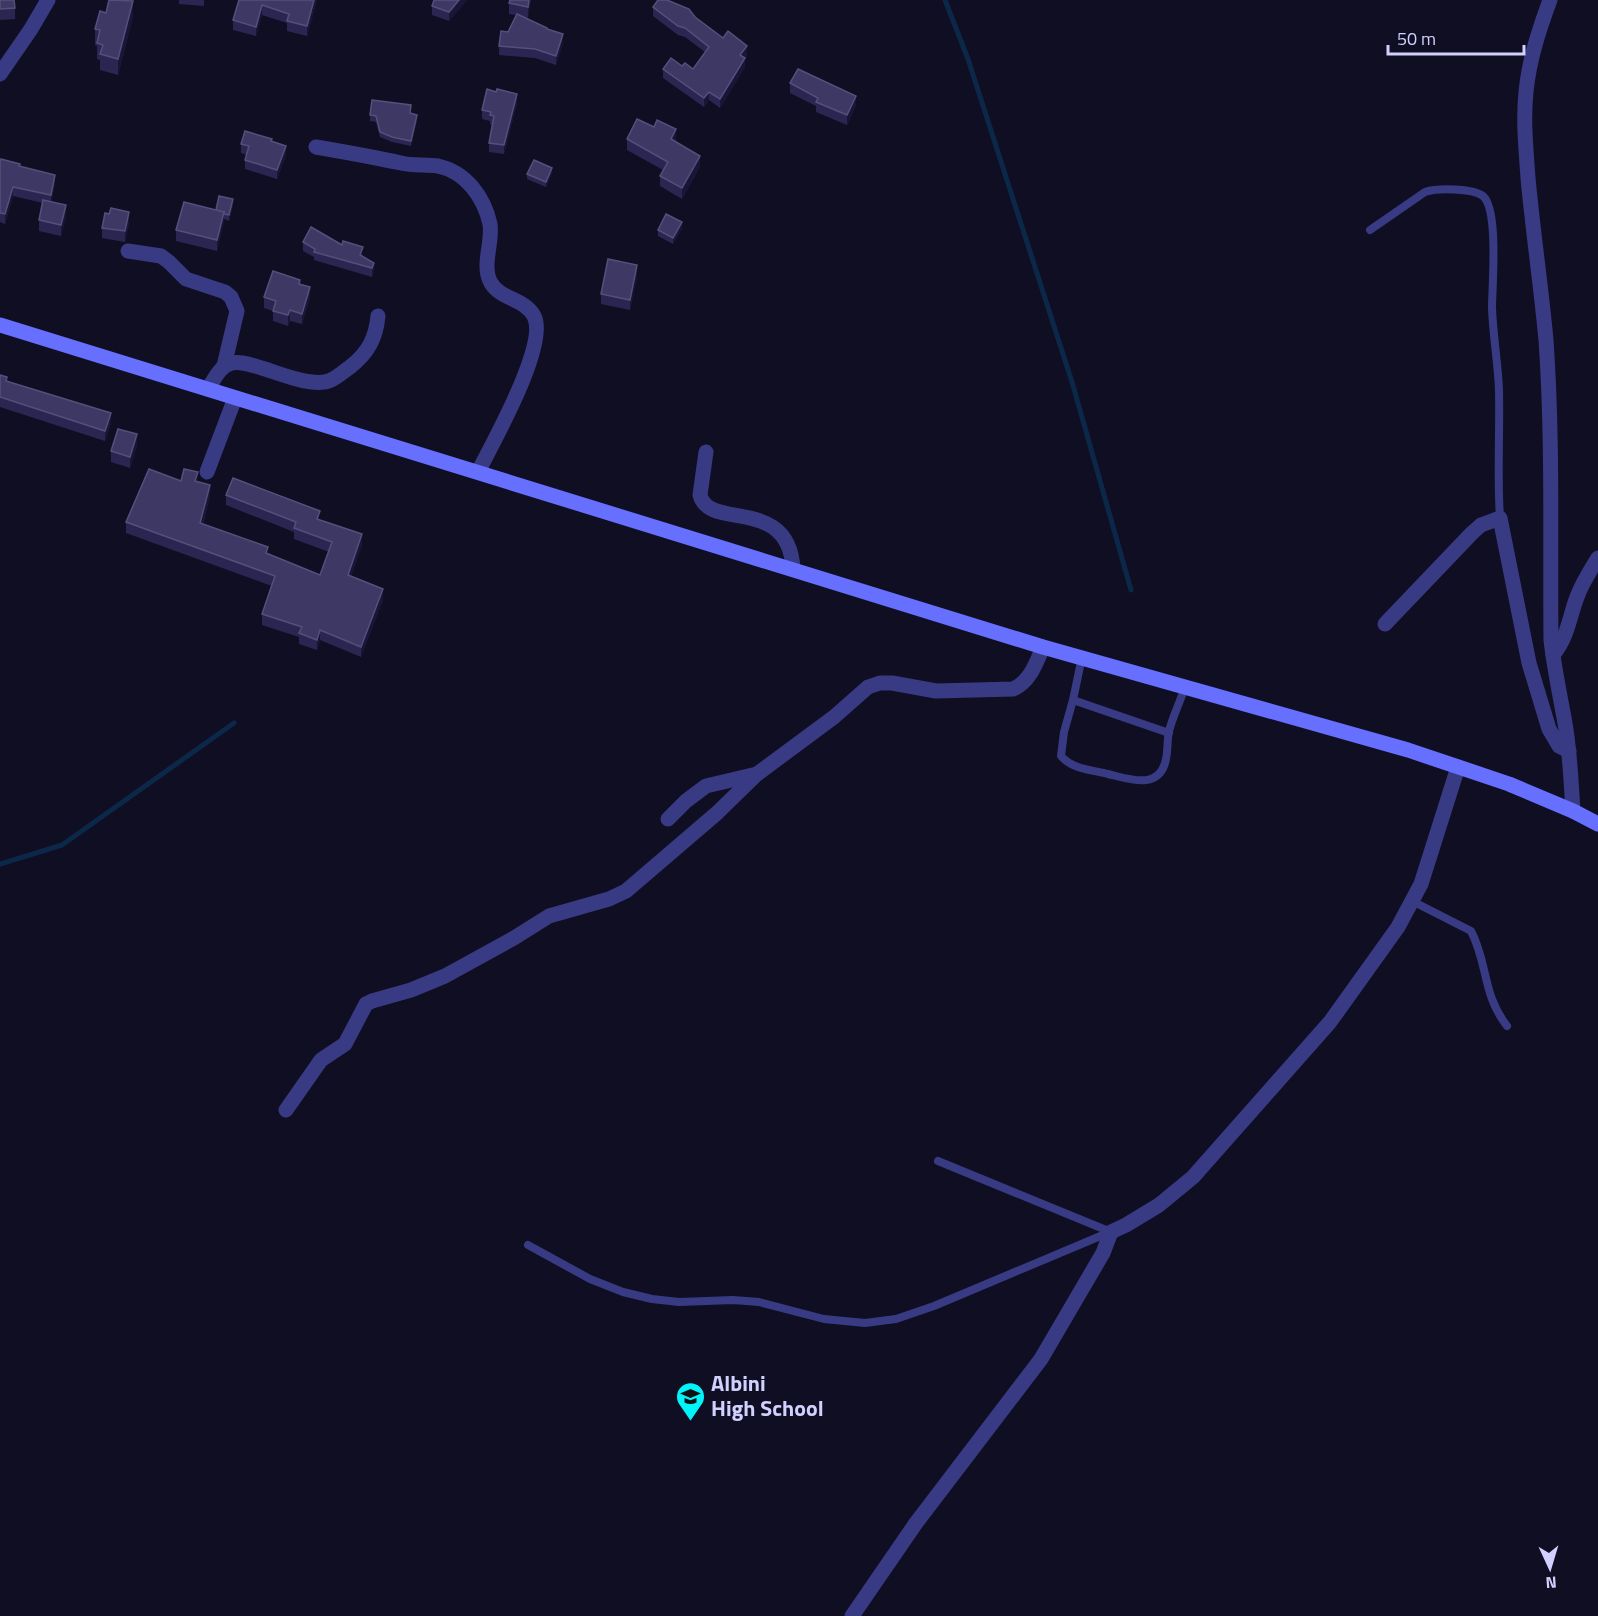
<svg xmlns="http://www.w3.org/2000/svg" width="1598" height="1616" font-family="'Titillium Web',sans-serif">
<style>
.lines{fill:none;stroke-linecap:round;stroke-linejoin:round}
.stream{stroke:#0c2849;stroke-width:5}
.lane{stroke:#383b83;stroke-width:8}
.street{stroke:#383b83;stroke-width:15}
.secondary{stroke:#676fff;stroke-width:15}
.wall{fill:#2b2651}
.shaded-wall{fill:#191537}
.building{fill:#3d3864;stroke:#54507c;stroke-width:1.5}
.labels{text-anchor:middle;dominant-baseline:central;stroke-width:4.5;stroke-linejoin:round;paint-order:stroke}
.poi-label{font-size:22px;font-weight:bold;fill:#d1d0ff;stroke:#100e23;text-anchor:start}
</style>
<rect width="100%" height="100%" fill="#100e23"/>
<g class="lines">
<!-- stream -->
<g class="stream">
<polyline points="945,0 968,59 1072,382 1131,590"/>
<polyline points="0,864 62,845 234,723"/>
</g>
<!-- lane -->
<g class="lane">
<path d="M1370 230 1425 192C1437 188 1472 188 1483 196 1499 210 1492 287 1492 308 1493 336 1498 363 1499 390 1500 433 1497 476 1500 518"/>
<path d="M1082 657 1073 700 1064 732 1061 756C1072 769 1092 770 1108 774 1129 779 1160 791 1166 759 1168 750 1167 740 1169 731 1173 716 1180 702 1185 687"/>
<polyline points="1073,700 1169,733"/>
<path d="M1412 901 1471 931C1488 963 1482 994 1507 1026"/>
<polyline points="938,1161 1111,1232"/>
<polyline points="528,1245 590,1279 623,1292 652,1299 679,1302 733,1300 759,1302 824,1319 865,1323 896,1319 934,1306 1110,1232"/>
</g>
<!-- street -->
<g class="street">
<path d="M1550 0C1539 30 1529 60 1526 92 1523 121 1526 149 1528 178 1533 232 1541 286 1546 340 1553 440 1550 540 1551 640 1554 668 1560 695 1565 723 1570 752 1571 781 1573 811"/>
<polyline points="0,74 31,29 48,0"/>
<path d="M316 147C345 152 373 157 401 163 413 166 426 164 438 166 466 172 484 197 490 224 493 243 481 266 491 283 500 299 525 299 534 316 549 344 492 444 478 472"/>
<polyline points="128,251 161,256 169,262 186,279 225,292 231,297 237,311 224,366"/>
<path d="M208 389C214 380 220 365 232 363 239 361 248 364 255 366 275 371 312 389 331 380 338 377 344 371 350 367 368 353 376 338 378 316"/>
<path d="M706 452 700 495C709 531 789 495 793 569"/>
<polyline points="207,472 235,398"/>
<polyline points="1385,624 1472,533 1481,525 1500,518 1529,663 1549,729 1559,746 1569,751"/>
<path d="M1553 655C1568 637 1569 618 1577 597 1582 583 1590 571 1598 558"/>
<path d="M668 819 686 801 706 786 757 774 834 717 868 687 880 683H892L936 691 1013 689C1030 682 1036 663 1043 647"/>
<polyline points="286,1110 321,1060 345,1044 366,1004 372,1001 411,990 445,976 514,938 549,916 609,899 626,891 717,813 757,774"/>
<polyline points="852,1616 916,1523 1041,1359 1103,1253 1111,1232 1126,1225 1159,1205 1193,1177 1330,1022 1398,927 1421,884 1458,767"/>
</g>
<!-- secondary -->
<polyline class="secondary" points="0,325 1043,647 1408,750 1509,784 1573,811 1598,824"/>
</g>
<!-- wall -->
<g class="wall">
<polygon points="0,0 15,8 15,19 0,20"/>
<polygon points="179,0 204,0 204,6 179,4"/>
<polygon points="239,0 317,0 307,36 287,31 287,23 262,15 256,36 233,30 233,20"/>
<polygon points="434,0 467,0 449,21 432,15 432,6"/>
<polygon points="531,0 528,18 525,17 547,30 563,43 556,65 535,58 499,55 499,46 508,32 516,15 509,14 509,3"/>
<polygon points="653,7 695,17 723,38 747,55 745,59 745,67 720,108 709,100 704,107 663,78 663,69 682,66 693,69 705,52 685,37 678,35 653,16"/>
<polygon points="133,17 118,75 100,70 100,60 97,59 97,46 95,45 95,29"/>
<polygon points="790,83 856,105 847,125 816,112 816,106 790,93"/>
<polygon points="517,103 504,154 489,152 489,143 492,125 490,124 490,121 482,119 482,110"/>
<polygon points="410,113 417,120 411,146 392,142 380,137 376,122 370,121 370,115"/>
<polygon points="627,139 676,140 675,141 700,167 682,199 660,186 660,176 663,170 627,150"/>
<polygon points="272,141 286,155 277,179 245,169 245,160 247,155 241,153 241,144"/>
<polygon points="0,162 20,166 55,184 51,201 66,216 61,236 39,231 39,220 43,203 13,196 5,224 0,222"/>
<polygon points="552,173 546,187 527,179 527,174"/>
<polygon points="233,205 229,221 224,219 217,251 176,241 176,230 216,210"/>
<polygon points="129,223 125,242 102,238 102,228"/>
<polygon points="682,228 673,244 658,236 658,230"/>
<polygon points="303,242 342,245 363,255 363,257 374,263 374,272 372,277 314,260 314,257 303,251"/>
<polygon points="637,276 630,310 601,304 601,294"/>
<polygon points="300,284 310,298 302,324 290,321 288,326 273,321 273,311 264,308 264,297"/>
<polygon points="0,375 7,382 111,423 105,441 0,407"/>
<polygon points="137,445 130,468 111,462 111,451"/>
<polygon points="181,481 198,482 210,496 203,524 268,554 320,575 329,552 294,539 294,532 226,505 226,495 320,520 362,545 351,576 383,600 361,657 320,640 317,650 299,644 299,637 262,625 262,614 272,586 126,533 126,522"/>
</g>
<!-- shaded-wall -->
<g class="shaded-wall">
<polygon points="314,0 317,0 307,36 307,26"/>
<polygon points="459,0 467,0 449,21 449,12"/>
<polygon points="529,0 531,0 528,18 528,7"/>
<polygon points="133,1 133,17 118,75 118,59"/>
<polygon points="262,5 262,15 256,36 256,27"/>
<polygon points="563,34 563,43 556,65 556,56"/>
<polygon points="747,46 747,55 745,59 745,67 720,108 720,99 740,55"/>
<polygon points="709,92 709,100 704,107 704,98"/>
<polygon points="517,94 517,103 504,154 504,145"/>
<polygon points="856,96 856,105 847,125 847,115"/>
<polygon points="417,115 417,120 411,146 411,141"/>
<polygon points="676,129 676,140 671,149 671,139"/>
<polygon points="286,146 286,155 277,179 277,170"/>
<polygon points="700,156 700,167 682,199 682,188"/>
<polygon points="552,168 552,173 546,187 546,182"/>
<polygon points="55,175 55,184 51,205 51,195"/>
<polygon points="13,187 13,196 5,224 5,214"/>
<polygon points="233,199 233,205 229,221 229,215"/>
<polygon points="66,205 66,216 61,236 61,225"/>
<polygon points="129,212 129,223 125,242 125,231"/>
<polygon points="224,212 224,223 217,251 217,240"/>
<polygon points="682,222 682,228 673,244 673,238"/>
<polygon points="374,263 374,272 372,277 372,268"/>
<polygon points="637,265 637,276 630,310 630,300"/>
<polygon points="310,287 310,298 302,324 302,314"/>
<polygon points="290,310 290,321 288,326 288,315"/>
<polygon points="111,413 111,423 105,441 105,431"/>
<polygon points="137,434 137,445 130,468 130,457"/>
<polygon points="210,485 210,496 200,533 200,523"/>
<polygon points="362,534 362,545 348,585 348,575"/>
<polygon points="383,589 383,600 361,657 361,647"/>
<polygon points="320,630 320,640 317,650 317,640"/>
</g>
<!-- building -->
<g class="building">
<polygon points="0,0 14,0 15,8 0,9"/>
<polygon points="109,0 133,1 118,59 100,54 103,45 97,43 100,30 95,29 100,11 106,13"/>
<polygon points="239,0 314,0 307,26 287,21 289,14 262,5 256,27 233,20"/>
<polygon points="434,0 459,0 449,12 432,6"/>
<polygon points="510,0 529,0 528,7 509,3"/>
<polygon points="658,0 667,0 689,9 695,17 723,38 728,31 747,46 740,55 745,58 720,99 709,92 704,98 663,69 671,58 682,66 685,63 693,69 709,47 685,28 678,26 653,7"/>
<polygon points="517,14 547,28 547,29 563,34 556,56 535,49 499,46 501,31 508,32"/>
<polygon points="798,69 856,96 847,115 816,102 818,98 790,83"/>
<polygon points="487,89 496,92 497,89 517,94 504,145 489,143 494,116 490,115 491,112 482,110"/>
<polygon points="372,100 411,105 410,113 417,115 411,141 392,137 380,132 376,116 370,115"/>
<polygon points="637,119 654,127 657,120 676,129 671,139 700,156 682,188 660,176 668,162 627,139"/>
<polygon points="245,131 272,139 271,141 286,146 277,170 245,160 249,146 241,144"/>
<polygon points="1,159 20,164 19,166 55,175 51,195 13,187 5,214 0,213 0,162"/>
<polygon points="534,160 552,168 546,182 527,174"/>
<polygon points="219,196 233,199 229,215 223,214 224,212 216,210"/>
<polygon points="43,200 66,205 61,225 39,220"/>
<polygon points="184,202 224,212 217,240 176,230"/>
<polygon points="111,208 129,212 125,231 102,228 105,213 109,214"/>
<polygon points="666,214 682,222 673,238 658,230"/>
<polygon points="311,227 342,245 343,241 363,247 360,255 374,263 372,268 314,252 315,249 303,242"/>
<polygon points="608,259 637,265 630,300 601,294"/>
<polygon points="273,271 300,280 299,284 310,287 302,314 290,310 288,315 273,311 276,301 264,297"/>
<polygon points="0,375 7,377 6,381 111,413 105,431 0,397"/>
<polygon points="118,429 137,434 130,457 111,451"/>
<polygon points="149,469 181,481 184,469 198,472 195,481 210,485 200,523 268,547 266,553 320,575 332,542 294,528 296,522 226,495 233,478 320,511 317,519 362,534 348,575 383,589 361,647 320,630 317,640 299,633 302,627 262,614 275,576 126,522"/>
</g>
<!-- icons -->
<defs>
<symbol id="school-pin" viewBox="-11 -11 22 30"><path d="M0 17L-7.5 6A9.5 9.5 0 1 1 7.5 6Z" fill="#00f5fb" stroke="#100e23"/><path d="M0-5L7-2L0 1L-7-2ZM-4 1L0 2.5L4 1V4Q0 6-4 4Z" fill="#111"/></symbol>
</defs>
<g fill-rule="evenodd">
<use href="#school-pin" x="674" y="1380" width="33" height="45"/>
</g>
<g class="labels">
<!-- poi labels -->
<g class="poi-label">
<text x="711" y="1383">Albini<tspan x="711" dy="25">High School</tspan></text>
</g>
</g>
<!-- north arrow -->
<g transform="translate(1550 1568) rotate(176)" stroke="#100e23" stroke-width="4.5" paint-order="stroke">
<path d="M0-4.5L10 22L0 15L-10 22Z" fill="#d1d0ff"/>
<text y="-9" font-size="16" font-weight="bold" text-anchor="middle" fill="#d1d0ff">N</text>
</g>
<!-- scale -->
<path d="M1388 45v9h136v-9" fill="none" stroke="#d1d0ff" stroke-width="3"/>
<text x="1397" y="45" font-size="18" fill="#d1d0ff" stroke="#100e23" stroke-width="4.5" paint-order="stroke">50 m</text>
</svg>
